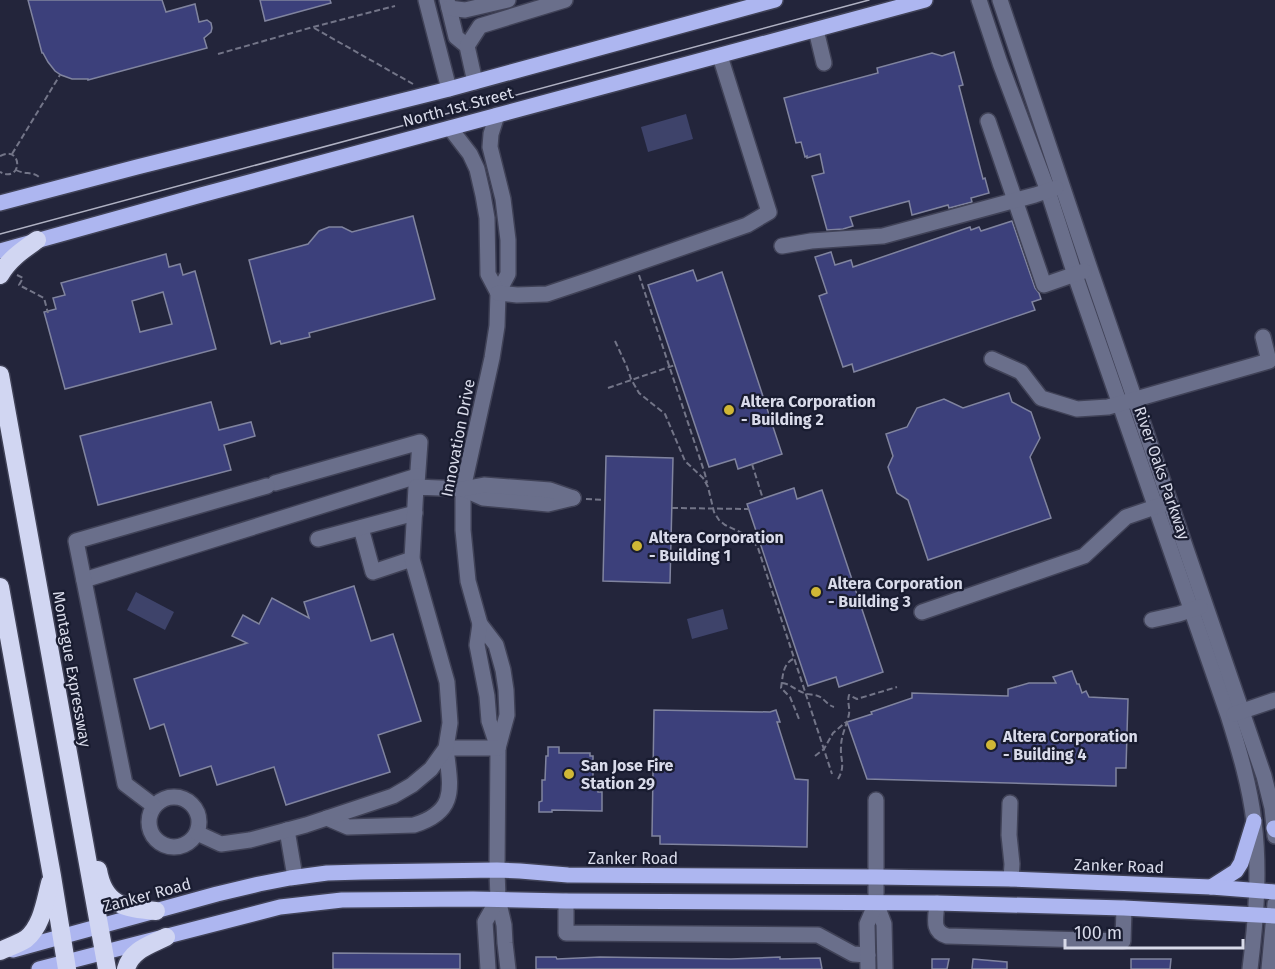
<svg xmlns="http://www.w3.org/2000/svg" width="1275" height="969" font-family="'Fira Sans',sans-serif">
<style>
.green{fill:#3e436a}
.building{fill:#3c407b;stroke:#80849f;stroke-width:1.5;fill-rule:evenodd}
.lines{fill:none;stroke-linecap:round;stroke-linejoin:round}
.minor-casing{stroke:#404257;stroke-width:18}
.major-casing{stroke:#404257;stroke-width:18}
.highway-casing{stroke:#404257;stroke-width:21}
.path{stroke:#737588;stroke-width:2;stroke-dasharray:6 3;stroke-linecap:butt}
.minor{stroke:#6a6f8b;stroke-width:15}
.major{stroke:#adb6f0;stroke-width:15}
.highway{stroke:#d1d6f2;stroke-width:18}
.tram{stroke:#afb1c2;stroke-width:1.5}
.path-bridge{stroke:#737588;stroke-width:2;stroke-dasharray:6 3;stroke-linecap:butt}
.poi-dot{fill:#d0b736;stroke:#191c30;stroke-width:2}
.labels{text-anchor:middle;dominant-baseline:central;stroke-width:4.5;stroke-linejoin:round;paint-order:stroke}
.street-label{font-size:16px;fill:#d9dbea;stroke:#191c30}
.poi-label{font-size:16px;font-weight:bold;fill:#d9dbea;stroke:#191c30;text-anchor:start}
</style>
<rect width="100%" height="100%" fill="#23253b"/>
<!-- green -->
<g class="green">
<polygon points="686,114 693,139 648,152 641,127"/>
<polygon points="136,592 174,612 165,630 127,610"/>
<polygon points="723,609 728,629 692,639 687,619"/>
</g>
<!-- building -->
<g class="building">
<polygon points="28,0 162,0 166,12 195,4 199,22 207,20 211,23 212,28 211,32 204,38 207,48 88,80 88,79 72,79 61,75 55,71 48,62 43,53 42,53"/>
<polygon points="260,0 330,0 331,3 265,21"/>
<polygon points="954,52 963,85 959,86 983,179 985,178 989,193 971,198 972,202 949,208 948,205 912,215 909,201 850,217 853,226 843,229 827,230 812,176 824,173 820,154 807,158 807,156 805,157 801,142 796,143 784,98 878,73 877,68 932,53 942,56"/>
<polygon points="413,216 435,299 309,333 310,337 281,344 280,341 271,344 249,260 308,244 319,231 329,227 342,227 352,232"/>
<polygon points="1012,221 1035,288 1039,293 1041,299 1032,302 1035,310 854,372 852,364 843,367 819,296 827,293 815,257 831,252 835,265 851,260 853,267 970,227 971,230 979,227 981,231"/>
<path d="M166 254 169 267 180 264 183 275 195 271 216 349 65 389 44 312 56 309 53 298 65 295 61 283ZM163 292 172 324 140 332 132 301Z"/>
<polygon points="693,270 697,281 722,272 782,454 738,469 735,459 709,467 648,285"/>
<polygon points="1009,393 1012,402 1031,412 1040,438 1030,457 1051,518 928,560 908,500 897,493 888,467 893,456 886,434 907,427 917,408 944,399 963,408"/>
<polygon points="211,402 219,430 251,422 255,436 224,445 231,470 98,505 80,436"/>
<polygon points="606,456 673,458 670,583 603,581"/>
<polygon points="794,488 797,499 822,490 883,672 839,687 836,677 808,686 747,504"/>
<polygon points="354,586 371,641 393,634 421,721 378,735 390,772 286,805 274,767 217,785 211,766 180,776 164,724 150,729 134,679 247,643 232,636 243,615 259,624 272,598 309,618 304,602"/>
<polygon points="1072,671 1077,684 1079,684 1082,693 1086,691 1089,697 1128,699 1126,768 1116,768 1116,786 867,779 847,722 872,714 871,712 912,698 912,693 1008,696 1008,689 1029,683 1056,683 1053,677"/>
<polygon points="654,710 770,712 776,710 780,722 777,722 795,779 808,780 807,847 660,844 660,836 652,836"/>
<polygon points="548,747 559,747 559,753 590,753 590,756 593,756 593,781 598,781 598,792 602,792 602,811 552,810 552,812 539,812 539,802 542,801 542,780 545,780 546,756 548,756"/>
<polygon points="333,953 460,954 460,969 333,969"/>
<polygon points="536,957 556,957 557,959 600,957 731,959 780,957 780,959 820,958 822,969 536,969"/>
<polygon points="932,959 949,959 947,969 932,969"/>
<polygon points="973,959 1007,962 1007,969 972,969"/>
<polygon points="1131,959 1171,959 1170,969 1131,969"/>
</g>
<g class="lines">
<defs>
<g id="minor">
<polyline points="426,0 449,89"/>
<polyline points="447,0 456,37 467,46 475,82"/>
<path d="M979 0 1000 63 1048 191 1075 275 1228 715C1239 750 1250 786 1254 822 1260 871 1256 920 1250 969"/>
<polyline points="1000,0 1090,269 1264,776 1272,808 1275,836"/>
<polyline points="449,8 465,10 508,0"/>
<polyline points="816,30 824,63"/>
<polyline points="467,46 480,26 565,0"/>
<polyline points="497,115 491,134 490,147 503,199 508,240 508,274 498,293 497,326 492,358 463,489 463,530 468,581 480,624 496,645 503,670 506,690 507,715 498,748 497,870 498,899 504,925 505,943 508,969"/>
<polyline points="988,121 1044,285 1084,271"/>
<polyline points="450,128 470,154 477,169 483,195 487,218 488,274 498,293"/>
<polyline points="782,246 811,241 883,236 1035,195 1056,188"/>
<polyline points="498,293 517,295 547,294 589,280 747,225 769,212 720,56"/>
<polyline points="992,359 1021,372 1041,398 1077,409 1108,407 1269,361 1263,337"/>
<polyline points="275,483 420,442 417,484"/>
<polyline points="463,489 483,498 548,504 573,498"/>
<polyline points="361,528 373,572 412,559"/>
<polyline points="318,539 415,513"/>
<polyline points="84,580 417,476"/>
<polyline points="922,612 1084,556 1126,517 1164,504"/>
<polyline points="1152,620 1179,614 1200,607"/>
<polyline points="480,624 477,645 487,696 489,721 498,748"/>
<polyline points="1234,714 1275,700"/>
<circle cx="174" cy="822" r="25"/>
<polyline points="876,800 876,903 884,924 885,969"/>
<polyline points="1010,803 1009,835 1012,864 1011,879"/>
<polyline points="154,806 125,784 76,541 267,486"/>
<path d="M327 818 348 827 414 825C459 811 450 786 446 748H498"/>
<polyline points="287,830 295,877"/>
<polyline points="197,833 221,844 250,840 306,825 393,796 412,785 431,769 446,748 450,723 447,682 412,559 416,487 463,489 484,485 550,490 573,498"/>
<polyline points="566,901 566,933 818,935 853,954 868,955"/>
<path d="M937 903C936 918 931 931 947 936L1123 941 1124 908"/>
<polyline points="488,969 485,922 498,899"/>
<polyline points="868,969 867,924 876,903"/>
<polyline points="1269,969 1275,904"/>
</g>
<g id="major">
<polyline points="0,203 137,167 449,89 775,0"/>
<polyline points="0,251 201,195 925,0"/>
<polyline points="1274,828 1275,830"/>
<polyline points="1211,887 1236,871 1241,863 1254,821"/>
<polyline points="13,950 217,894 259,884 290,878 327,873 362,872 497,870 520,871 568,875 876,877 1011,879 1211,887 1275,892"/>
<polyline points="39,969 280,907 342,900 473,899 566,901 937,903 1124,908 1275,916"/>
</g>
<g id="highway">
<path d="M0 275C9 259 23 250 37 240"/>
<polyline points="0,375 107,969"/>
<polyline points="0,587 52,876 67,969"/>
<path d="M98 870C104 906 125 908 156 911"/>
<path d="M0 951C9 947 18 944 26 939 42 926 45 902 50 883"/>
<path d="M126 969C131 950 150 945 166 937"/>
</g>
</defs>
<!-- minor casing -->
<use href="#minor" class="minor-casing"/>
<!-- major casing -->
<use href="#major" class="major-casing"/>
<!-- highway casing -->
<use href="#highway" class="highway-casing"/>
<!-- path -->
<g class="path">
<polyline points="314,28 413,84"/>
<polyline points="218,54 313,27 395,6"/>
<polyline points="12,154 60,75"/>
<path d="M0 156C23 144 23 184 0 172"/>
<path d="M16 170C25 175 34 171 40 178"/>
<polyline points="17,275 23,278 19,285 44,298 48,313"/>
<polyline points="639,275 705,474 707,483"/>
<polyline points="615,341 627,367 631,379 639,393 665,414 685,461 703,478 708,487 714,512 719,520 725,525 742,533 752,540 758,548 832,774"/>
<polyline points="608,388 675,365"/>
<polyline points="752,464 763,499"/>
<polyline points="586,499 605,500"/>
<path d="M793 659C782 665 783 677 781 688L790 697 799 719"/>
<path d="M782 683C791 684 795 690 804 693 808 695 814 694 818 696 824 698 827 705 834 707"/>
<polyline points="815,756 824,749 833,733 846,722"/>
<path d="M838 779C846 765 840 760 841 747 841 735 847 725 849 714 850 707 847 702 849 695L857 699 897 687"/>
</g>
<!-- minor -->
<use href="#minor" class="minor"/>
<!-- major -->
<use href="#major" class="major"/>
<!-- highway -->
<use href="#highway" class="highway"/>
<!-- tram -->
<polyline class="tram" points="0,234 869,0"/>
<!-- path-bridge -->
<polyline class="path-bridge" points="672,508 749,509"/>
</g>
<!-- markers -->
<g class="poi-dot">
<circle cx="729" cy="410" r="6"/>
<circle cx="637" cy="546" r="6"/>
<circle cx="816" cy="592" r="6"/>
<circle cx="991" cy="745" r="6"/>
<circle cx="569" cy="774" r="6"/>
</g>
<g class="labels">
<!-- street labels -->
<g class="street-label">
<text transform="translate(458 107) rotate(-15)">North 1st Street</text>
<text transform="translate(458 438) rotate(-79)">Innovation Drive</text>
<text transform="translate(1162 473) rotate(71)">River Oaks Parkway</text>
<text transform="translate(72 669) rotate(80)">Montague Expressway</text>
<text x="633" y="858">Zanker Road</text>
<text transform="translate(1119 866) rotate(2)">Zanker Road</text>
<text transform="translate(147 895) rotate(-15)">Zanker Road</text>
</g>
<!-- poi labels -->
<g class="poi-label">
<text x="741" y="401">Altera Corporation<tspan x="741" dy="18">- Building 2</tspan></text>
<text x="649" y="537">Altera Corporation<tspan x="649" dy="18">- Building 1</tspan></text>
<text x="828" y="583">Altera Corporation<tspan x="828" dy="18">- Building 3</tspan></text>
<text x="1003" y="736">Altera Corporation<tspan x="1003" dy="18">- Building 4</tspan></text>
<text x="581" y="765">San Jose Fire<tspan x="581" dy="18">Station 29</tspan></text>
</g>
</g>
<!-- scale -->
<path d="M1065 939v9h178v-9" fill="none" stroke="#d9dbea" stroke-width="3"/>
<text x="1074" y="939" font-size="18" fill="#d9dbea" stroke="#191c30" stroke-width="4.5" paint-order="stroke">100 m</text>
</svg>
